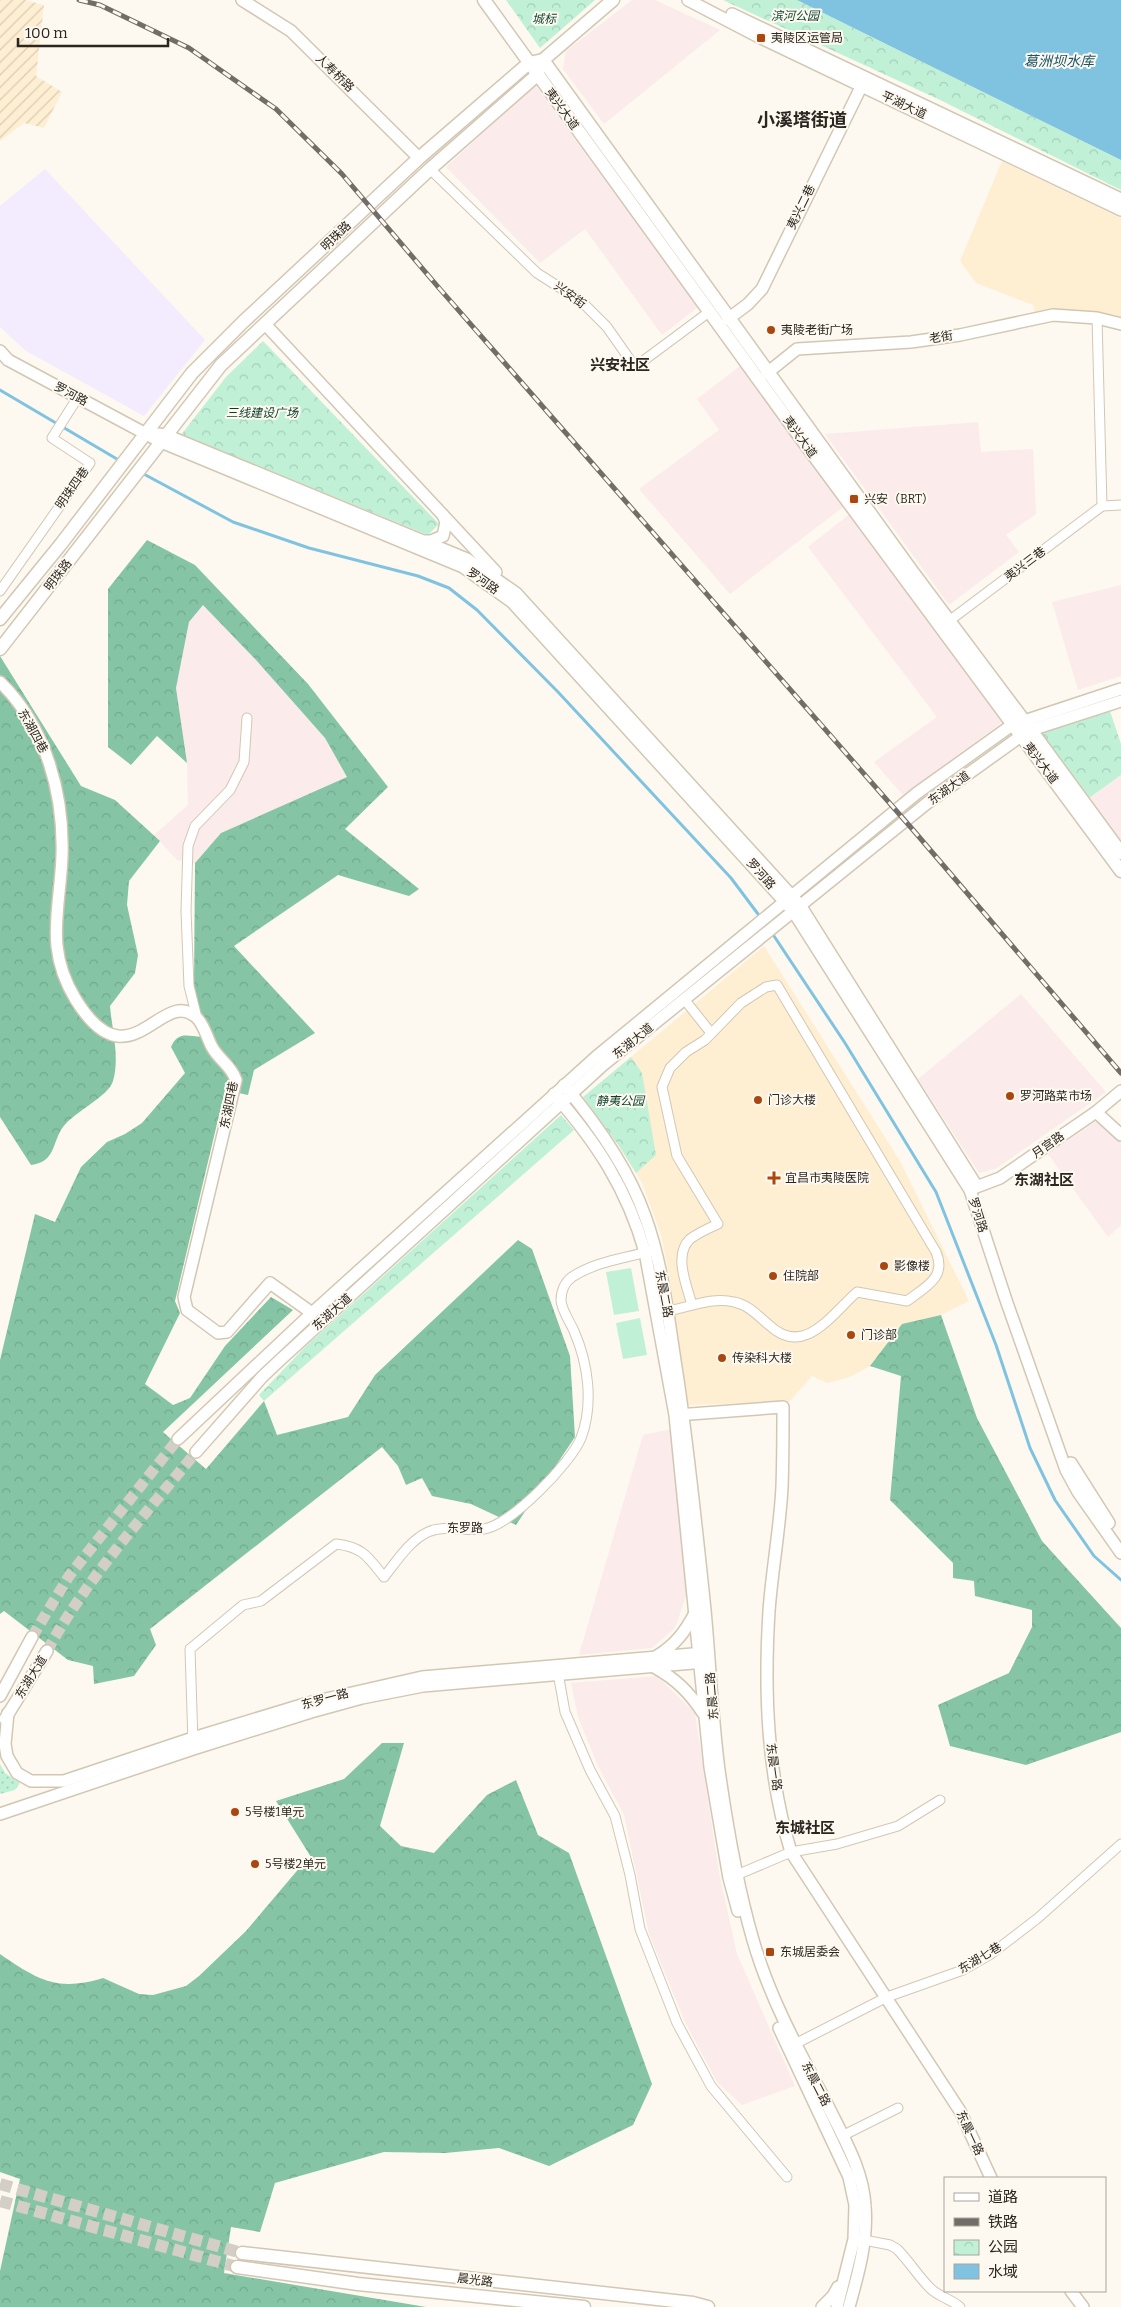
<svg xmlns="http://www.w3.org/2000/svg" width="1121" height="2307" font-family="Bitter,'Noto Sans SC',serif">
<style>
.commercial{fill:#fbebea}
.industrial{fill:url(#industrial-furrows)}
.education{fill:#f2ecfe}
.built{fill:#feefd3}
.grass{fill:url(#grass-dots)}
.forest{fill:url(#forest-crowns)}
.park{fill:url(#park-crowns)}
.pitch{fill:#c0f1d7}
.water{fill:#80c3e0}
.lines{fill:none;stroke-linecap:round;stroke-linejoin:round}
.stream{stroke:#80c3e0;stroke-width:3}
.secondary-tunnel{stroke:#d3cfc7;stroke-width:11;stroke-dasharray:11 5.5;stroke-linecap:butt}
.primary-tunnel{stroke:#d3cfc7;stroke-width:12;stroke-dasharray:12 6;stroke-linecap:butt}
.street-casing{stroke:#d2c7b3;stroke-width:11}
.secondary-casing{stroke:#d2c7b3;stroke-width:14}
.primary-casing{stroke:#d2c7b3;stroke-width:15}
.street{stroke:#fff;stroke-width:9}
.secondary{stroke:#fff;stroke-width:11}
.primary{stroke:#fff;stroke-width:12}
.rail-casing{stroke:#726d66;stroke-width:5}
.rail{stroke:#fdf9f1;stroke-width:3;stroke-dasharray:9;stroke-linecap:butt}
.poi-dot{fill:#aa470f;stroke:#fdf9f1;stroke-width:2}
.labels{text-anchor:middle;dominant-baseline:central;stroke-width:4;stroke-linejoin:round;paint-order:stroke}
.park-label{font-size:12px;font-style:italic;fill:#093f2a;stroke:#fdf9f1}
.poi-label{font-size:12px;fill:#2b261f;stroke:#fdf9f1;text-anchor:start}
.street-label{font-size:12px;fill:#2b261f;stroke:#fdf9f1}
.water-label{font-size:14px;font-style:italic;fill:#1d5468;stroke:#fdf9f1}
.quarter-label{font-size:15px;font-weight:bold;fill:#2b261f;stroke:#fdf9f1}
.district-label{font-size:18px;font-weight:bold;fill:#2b261f;stroke:#fdf9f1}
</style>
<defs>
<pattern id="industrial-furrows" width="10" height="10" patternUnits="userSpaceOnUse" patternTransform="scale(1.25)"><rect width="10" height="10" fill="#feefd3"/><path d="M-1 1l2-2M0 10L10 0M9 11l2-2" fill="none" stroke="#dacdb5"/></pattern>
<pattern id="grass-dots" width="8" height="8" patternUnits="userSpaceOnUse" patternTransform="scale(1.25)"><rect width="8" height="8" fill="#c0f1d7"/><path d="M2 2h.1M6 6h.1" fill="none" stroke="#a5ceb8" stroke-width="1.8" stroke-linecap="round"/></pattern>
<pattern id="forest-crowns" width="20" height="18" patternUnits="userSpaceOnUse" patternTransform="scale(1.25)"><rect width="20" height="18" fill="#85c5a5"/><path d="M2 6a3 3 0 1 1 6 0M12 15a3 3 0 1 1 6 0" fill="none" stroke="#73a98e"/></pattern>
<pattern id="park-crowns" width="20" height="18" patternUnits="userSpaceOnUse" patternTransform="scale(1.25)"><rect width="20" height="18" fill="#c0f1d7"/><path d="M2 6a3 3 0 1 1 6 0M12 15a3 3 0 1 1 6 0" fill="none" stroke="#a5ceb8"/></pattern>
</defs>
<rect width="100%" height="100%" fill="#fdf9f1"/>
<!-- commercial -->
<g class="commercial">
<polygon points="632,0 655,0 720,30 604,124 563,69 566,51"/>
<polygon points="535,85 698,307 662,335 585,229 540,263 446,167"/>
<polygon points="740,366 843,507 730,594 639,489 719,430 697,399"/>
<polygon points="978,422 981,452 1033,449 1036,514 1006,535 1019,552 949,605 825,434"/>
<polygon points="851,513 1004,721 903,795 874,762 937,717 808,547"/>
<polygon points="1121,585 1121,676 1078,690 1052,602"/>
<polygon points="203,604 256,660 325,738 347,777 221,833 195,863 177,860 154,835 188,805 187,763 176,688 189,622"/>
<polygon points="1121,775 1121,842 1089,798"/>
<polygon points="1021,994 1106,1092 997,1168 979,1173 918,1079"/>
<polygon points="1098,1120 1121,1143 1121,1225 1108,1237 1048,1154"/>
<polygon points="672,1429 688,1590 675,1628 652,1648 579,1655 643,1435"/>
<polygon points="657,1676 695,1713 719,1873 737,1954 795,2086 742,2105 717,2082 685,2022 649,1934 624,1815 598,1766 578,1717 571,1683"/>
</g>
<!-- industrial -->
<polygon class="industrial" points="0,0 25,0 44,5 36,76 62,92 44,128 24,123 0,141"/>
<!-- education -->
<polygon class="education" points="45,169 205,340 144,416 26,351 0,327 0,206"/>
<!-- built -->
<g class="built">
<polygon points="1002,161 1121,218 1121,319 1035,315 1033,305 976,283 960,261"/>
<polygon points="764,946 900,1161 969,1301 941,1315 902,1324 870,1366 850,1377 827,1383 812,1376 789,1402 688,1405 673,1316 670,1280 661,1235 642,1183 619,1146 583,1097"/>
</g>
<!-- grass -->
<polygon class="grass" points="0,1764 5,1773 20,1783 15,1790 0,1794"/>
<!-- forest -->
<g class="forest">
<path d="M147 540 195 565 308 684 388 787 345 829 419 889 409 896 338 875 234 946 315 1033 254 1070 248 1095 225 1090 175 1301 180 1313 145 1384 173 1405 190 1398 225 1346 271 1297 293 1310 163 1432 206 1469 264 1401 277 1435 348 1417 375 1375 518 1240 532 1249 570 1356 575 1437 516 1525 471 1504 432 1496 422 1478 406 1485 398 1466 382 1447 150 1629 156 1645 134 1676 94 1684 93 1666 68 1660 4 1611 0 1614V1360L35 1214 55 1222 81 1167 107 1142 125 1134 142 1123 185 1073 171 1047C178 1031 187 1036 202 1037L201 1015 194 985 195 863 221 833 347 777 325 738 256 660 203 605 189 622 176 688 187 763 157 736 131 765 108 747V589Z"/>
<path d="M0 656 81 786 115 800 160 841 129 881 127 905 138 955 135 973 110 1006C112 1030 120 1057 113 1081 109 1096 74 1112 63 1127 52 1142 56 1162 31 1165L0 1117Z"/>
<polygon points="941,1315 977,1418 1042,1541 1121,1628 1121,1732 1026,1765 950,1746 938,1705 1009,1673 1032,1627 1032,1610 975,1596 974,1581 953,1578 953,1563 890,1500 901,1376 870,1366 902,1324"/>
<path d="M382 1743H404L380 1826 401 1846 434 1853 487 1795 516 1780 538 1835 569 1853 652 2084 633 2125 549 2166 499 2148 445 2153 384 2152 275 2183 260 2232 231 2227 224 2273 426 2307H0V2271L20 2179 0 2172V1954C38 1980 57 1992 103 1978L139 1994 153 1995 186 1986 199 1976 246 1931 301 1866 314 1862 276 1801 344 1779Z"/>
</g>
<!-- park -->
<g class="park">
<polygon points="506,0 595,0 540,48"/>
<polygon points="723,0 797,0 1121,160 1121,190 938,99"/>
<polygon points="263,341 439,524 428,535 181,435 226,377"/>
<polygon points="1110,711 1121,744 1121,775 1089,798 1041,732"/>
<polygon points="631,1057 642,1073 656,1155 636,1173 619,1146 583,1097"/>
<polygon points="561,1115 574,1130 264,1401 259,1395 305,1347"/>
</g>
<!-- pitch -->
<g class="pitch">
<polygon points="631,1268 639,1311 614,1315 606,1272"/>
<polygon points="640,1318 647,1355 623,1359 616,1323"/>
</g>
<!-- water -->
<polygon class="water" points="797,0 1121,0 1121,160"/>
<g class="lines">
<!-- stream -->
<g class="stream">
<polyline points="0,390 122,462"/>
<polyline points="140,472 233,522 309,548 418,576 449,588 477,610 558,692 731,878 761,918"/>
<polyline points="772,933 845,1043 936,1192 996,1345 1030,1448 1055,1500 1094,1556 1121,1580"/>
</g>
<!-- secondary-tunnel -->
<g class="secondary-tunnel">
<polyline points="32,1637 69,1576 178,1439"/>
<path d="M47 1651C87 1578 144 1516 196 1452"/>
</g>
<!-- primary-tunnel -->
<g class="primary-tunnel">
<polyline points="0,2184 242,2253"/>
<polyline points="0,2201 237,2267"/>
</g>
<defs>
<g id="street">
<polyline points="430,169 537,273 581,301 607,327 635,367 709,312"/>
<polyline points="1102,506 1121,505"/>
<polyline points="0,591 90,463 52,438 78,397"/>
<polyline points="949,621 1102,506 1097,318"/>
<polyline points="684,999 711,1033"/>
<polyline points="197,1018 189,986 186,911 188,846 195,826 230,790 244,762 247,718"/>
<path d="M662 1312C686 1309 710 1296 734 1302 749 1305 758 1316 769 1325 804 1358 831 1315 857 1292L907 1301C925 1287 947 1278 936 1252L777 985 766 987 741 1003 705 1040 686 1052 670 1068 662 1087 677 1156 718 1224C709 1228 698 1233 690 1239 673 1255 687 1286 692 1305"/>
<polyline points="558,1673 565,1712 590,1770 615,1816 630,1875 640,1929 677,2023 711,2086 787,2177"/>
<path d="M193 1743 190 1649 243 1605 261 1601 336 1544C363 1547 368 1557 384 1577 396 1562 410 1540 428 1532 445 1524 466 1532 484 1529 511 1525 571 1463 581 1438 594 1404 588 1363 574 1331 570 1322 561 1309 561 1300 561 1291 565 1282 572 1277 597 1261 623 1259 650 1251"/>
<polyline points="732,1877 791,1852 837,1844 898,1826 940,1800"/>
<polyline points="791,2046 887,1997 963,1970 991,1954 1038,1918 1121,1844"/>
<polyline points="842,2136 898,2108"/>
<path d="M864 2240 890 2245 897 2249C909 2261 918 2276 930 2288 939 2297 951 2299 960 2307"/>
</g>
<g id="secondary">
<polyline points="242,0 291,31 419,158"/>
<polyline points="688,0 761,38 1121,210"/>
<polyline points="732,14 1121,199"/>
<polyline points="728,319 748,304 762,289 862,85"/>
<polyline points="265,324 496,572"/>
<polyline points="0,351 8,360 161,442 463,567 512,602 793,911 970,1190 1006,1300 1066,1470 1078,1492 1121,1553"/>
<polyline points="767,373 797,349 911,342 960,335 1053,315 1097,318 1121,324"/>
<polyline points="158,434 166,435 467,559 516,593 800,905 976,1185"/>
<polyline points="425,541 431,541 443,536 446,522 443,515"/>
<path d="M0 682C46 727 64 794 62 856 60 911 44 948 76 1000 130 1087 161 986 196 1017 204 1024 207 1038 212 1047 219 1060 231 1065 236 1080L184 1297 187 1310 218 1333 227 1332 270 1283 312 1313"/>
<polyline points="743,936 917,793 1012,725 1121,689"/>
<path d="M564 1085C596 1123 628 1168 645 1216 664 1268 669 1325 678 1380 689 1456 697 1533 705 1610 710 1663 712 1717 719 1770 727 1827 737 1885 753 1940 770 1999 799 2051 827 2104 843 2137 863 2169 865 2206 868 2240 858 2275 849 2307"/>
<path d="M554 1094C597 1143 627 1189 645 1252L675 1415 710 1767 729 1878 738 1911"/>
<polyline points="1096,1112 1121,1135"/>
<polyline points="971,1189 1000,1178 1096,1112 1121,1091"/>
<path d="M677 1415 783 1407C783 1433 783 1460 782 1487 780 1528 772 1570 769 1611 764 1692 767 1774 791 1852L960 2111 991 2178"/>
<polyline points="178,1439 312,1313 596,1057 743,936"/>
<polyline points="196,1452 262,1377 280,1360 603,1065 926,804 1021,736 1031,730 1121,701"/>
<polyline points="1071,1463 1109,1523"/>
<path d="M657 1656C675 1645 685 1632 695 1613"/>
<path d="M654 1667C676 1679 689 1692 703 1713"/>
<polyline points="0,1696 32,1637"/>
<polyline points="8,1713 5,1744 7,1756 17,1773 31,1781 64,1781 193,1738 308,1703 422,1677 704,1653"/>
<polyline points="5,1719 47,1651"/>
<polyline points="0,1814 193,1749 311,1712 362,1698 423,1686 705,1662"/>
<polyline points="779,2028 849,2177 855,2205 854,2239 837,2307"/>
<polyline points="1071,2291 1083,2307"/>
<polyline points="822,2307 833,2296 838,2287"/>
</g>
<g id="primary">
<polyline points="484,0 795,430 1121,871"/>
<polyline points="543,60 911,570 1031,730 1121,853"/>
<polyline points="0,619 61,544 192,373 243,322 419,158 529,63 543,60 613,0"/>
<polyline points="0,649 221,365 430,169 537,75 540,67"/>
<polyline points="242,2253 693,2303 708,2307"/>
<polyline points="237,2267 358,2284 584,2307"/>
</g>
</defs>
<!-- street casing -->
<use href="#street" class="street-casing"/>
<!-- secondary casing -->
<use href="#secondary" class="secondary-casing"/>
<!-- primary casing -->
<use href="#primary" class="primary-casing"/>
<!-- street -->
<use href="#street" class="street"/>
<!-- secondary -->
<use href="#secondary" class="secondary"/>
<!-- primary -->
<use href="#primary" class="primary"/>
<defs>
<polyline id="rail" points="79,0 100,5 189,48 276,109 342,174 439,288 914,831 1121,1073"/>
</defs>
<!-- rail casing -->
<use href="#rail" class="rail-casing"/>
<!-- rail -->
<use href="#rail" class="rail"/>
</g>
<!-- markers -->
<g class="poi-dot">
<rect x="756" y="33" width="10" height="10" rx="2.5"/>
<circle cx="771" cy="330" r="5"/>
<rect x="849" y="494" width="10" height="10" rx="2.5"/>
<circle cx="1010" cy="1096" r="5"/>
<circle cx="758" cy="1100" r="5"/>
<path d="M771.5 1170.5h5v5h5v5h-5v5h-5v-5h-5v-5h5z"/>
<circle cx="884" cy="1266" r="5"/>
<circle cx="773" cy="1276" r="5"/>
<circle cx="851" cy="1335" r="5"/>
<circle cx="722" cy="1358" r="5"/>
<circle cx="235" cy="1812" r="5"/>
<circle cx="255" cy="1864" r="5"/>
<rect x="765" y="1947" width="10" height="10" rx="2.5"/>
</g>
<g class="labels">
<!-- park labels -->
<g class="park-label">
<text x="795" y="16">滨河公园</text>
<text x="544" y="19">城标</text>
<text x="262" y="413">三线建设广场</text>
<text x="620" y="1101">静夷公园</text>
</g>
<!-- poi labels -->
<g class="poi-label">
<text x="771" y="38">夷陵区运管局</text>
<text x="781" y="330">夷陵老街广场</text>
<text x="864" y="499">兴安（BRT）</text>
<text x="1020" y="1096">罗河路菜市场</text>
<text x="768" y="1100">门诊大楼</text>
<text x="785" y="1178">宜昌市夷陵医院</text>
<text x="894" y="1266">影像楼</text>
<text x="783" y="1276">住院部</text>
<text x="861" y="1335">门诊部</text>
<text x="732" y="1358">传染科大楼</text>
<text x="245" y="1812">5号楼1单元</text>
<text x="265" y="1864">5号楼2单元</text>
<text x="780" y="1952">东城居委会</text>
</g>
<!-- street labels -->
<g class="street-label">
<text transform="translate(335 73) rotate(44)">人寿桥路</text>
<text transform="translate(904 105) rotate(25)">平湖大道</text>
<text transform="translate(562 109) rotate(54)">夷兴大道</text>
<text transform="translate(801 207) rotate(-64)">夷兴二巷</text>
<text transform="translate(336 236) rotate(-44)">明珠路</text>
<text transform="translate(570 295) rotate(36)">兴安街</text>
<text transform="translate(941 337) rotate(-8)">老街</text>
<text transform="translate(71 394) rotate(28)">罗河路</text>
<text transform="translate(800 437) rotate(54)">夷兴大道</text>
<text transform="translate(72 488) rotate(-55)">明珠四巷</text>
<text transform="translate(1025 564) rotate(-37)">夷兴三巷</text>
<text transform="translate(58 575) rotate(-52)">明珠路</text>
<text transform="translate(483 581) rotate(35)">罗河路</text>
<text transform="translate(33 731) rotate(61)">东湖四巷</text>
<text transform="translate(1041 763) rotate(53)">夷兴大道</text>
<text transform="translate(949 788) rotate(-36)">东湖大道</text>
<text transform="translate(761 874) rotate(48)">罗河路</text>
<text transform="translate(633 1041) rotate(-39)">东湖大道</text>
<text transform="translate(229 1105) rotate(-79)">东湖四巷</text>
<text transform="translate(1048 1145) rotate(-35)">月宫路</text>
<text transform="translate(978 1215) rotate(72)">罗河路</text>
<text transform="translate(664 1294) rotate(79)">东晨二路</text>
<text transform="translate(332 1312) rotate(-42)">东湖大道</text>
<text x="465" y="1528">东罗路</text>
<text transform="translate(31 1677) rotate(-58)">东湖大道</text>
<text transform="translate(712 1696) rotate(-95)">东晨二路</text>
<text transform="translate(325 1699) rotate(-15)">东罗一路</text>
<text transform="translate(774 1767) rotate(82)">东晨一路</text>
<text transform="translate(980 1958) rotate(-31)">东湖七巷</text>
<text transform="translate(816 2084) rotate(63)">东晨二路</text>
<text transform="translate(970 2133) rotate(65)">东晨一路</text>
<text transform="translate(475 2280) rotate(7)">晨光路</text>
</g>
<!-- water labels -->
<g class="water-label">
<text x="1059" y="61">葛洲坝水库</text>
</g>
<!-- quarter labels -->
<g class="quarter-label">
<text x="620" y="365">兴安社区</text>
<text x="1044" y="1180">东湖社区</text>
<text x="805" y="1828">东城社区</text>
</g>
<!-- district labels -->
<g class="district-label">
<text x="802" y="120">小溪塔街道</text>
</g>
</g>
<!-- legend -->
<rect x="944" y="2177" width="162" height="115" fill="#fdf9f1" stroke="#a9a59d"/>
<rect x="954" y="2193" width="25" height="8" fill="#ffffff" stroke="#a9a59d"/>
<text x="988" y="2202" font-size="15" fill="#2b261f">道路</text>
<rect x="954" y="2218" width="25" height="8" fill="#726d66" stroke="#a9a59d"/>
<text x="988" y="2227" font-size="15" fill="#2b261f">铁路</text>
<rect x="954" y="2240" width="25" height="15" fill="url(#park-crowns)" stroke="#a9a59d"/>
<text x="988" y="2252" font-size="15" fill="#2b261f">公园</text>
<rect x="954" y="2264" width="25" height="15" fill="#80c3e0" stroke="#a9a59d"/>
<text x="988" y="2277" font-size="15" fill="#2b261f">水域</text>
<!-- scale -->
<path d="M18 38v8h150v-8" fill="none" stroke="#2b261f" stroke-width="2.5"/>
<text x="25" y="38" font-size="15" fill="#2b261f" stroke="#fdf9f1" stroke-width="4" paint-order="stroke">100 m</text>
</svg>
